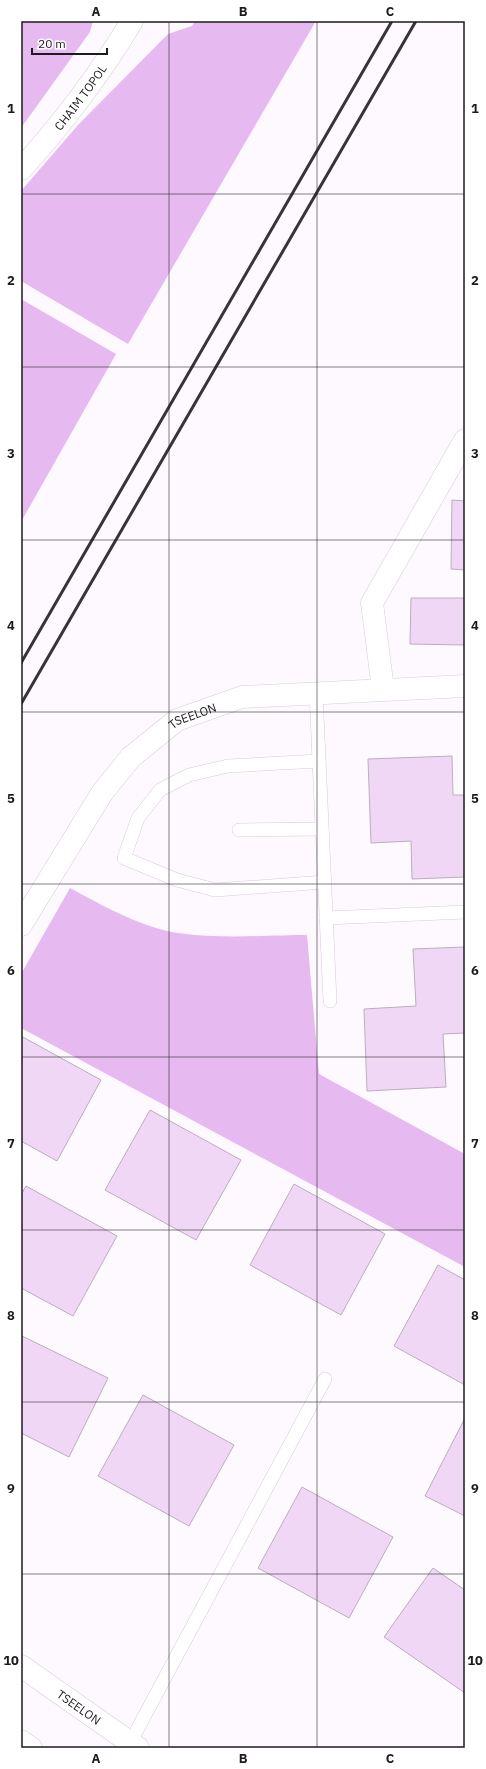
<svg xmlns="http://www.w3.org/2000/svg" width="486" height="1769" font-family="'IBM Plex Sans',sans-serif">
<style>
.green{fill:#e7b9f1}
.building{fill:#f1d7f6;stroke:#baaebc}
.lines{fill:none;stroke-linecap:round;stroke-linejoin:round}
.service-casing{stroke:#d6cbd8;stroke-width:14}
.minor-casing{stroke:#d6cbd8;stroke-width:23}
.tertiary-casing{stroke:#d6cbd8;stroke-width:23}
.secondary-casing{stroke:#d6cbd8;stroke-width:23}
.service{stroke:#fff;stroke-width:13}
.minor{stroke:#fff;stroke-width:22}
.tertiary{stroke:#fff;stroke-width:22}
.secondary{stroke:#fff;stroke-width:22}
.rail{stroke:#373338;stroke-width:3}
.grid{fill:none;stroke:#1e1a1f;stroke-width:1;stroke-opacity:0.55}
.labels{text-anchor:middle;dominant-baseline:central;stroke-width:3.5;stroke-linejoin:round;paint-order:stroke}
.street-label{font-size:12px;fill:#1e1a1f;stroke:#fff}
.neatline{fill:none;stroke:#1e1a1f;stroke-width:1.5}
.grid-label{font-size:13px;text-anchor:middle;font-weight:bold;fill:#1e1a1f}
</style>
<rect width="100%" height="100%" fill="#fef9ff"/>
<!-- green -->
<g class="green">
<polygon points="21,21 93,21 90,32 21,128"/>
<polygon points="195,21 316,21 128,344 21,281 21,191 78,125 168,34 192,26"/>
<polygon points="21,299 116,354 21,522"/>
<path d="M70 888C98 903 126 919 156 928 197 941 263 935 307 935L319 1074 465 1154V1267L21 1028V974Z"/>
</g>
<!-- building -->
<g class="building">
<polygon points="452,500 465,501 465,570 451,569"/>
<polygon points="411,598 465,598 465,645 410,644"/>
<polygon points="452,756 453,795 465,795 465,877 412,879 411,841 371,843 368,759"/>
<polygon points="465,947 465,1033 443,1034 446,1087 367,1091 364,1009 416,1006 413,949"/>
<polygon points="21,1036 101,1080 57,1161 21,1141"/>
<polygon points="150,1110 241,1160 196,1240 105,1190"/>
<polygon points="294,1184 385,1234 341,1315 250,1265"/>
<polygon points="26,1186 117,1236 73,1316 21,1288 21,1195"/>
<polygon points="438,1265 465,1280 465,1385 394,1346"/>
<polygon points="22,1336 108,1378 69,1457 21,1433"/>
<polygon points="143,1395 234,1445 189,1526 98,1476"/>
<polygon points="465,1418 465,1516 425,1496"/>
<polygon points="302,1487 393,1537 349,1618 258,1568"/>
<polygon points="433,1568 465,1590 465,1693 384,1637"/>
</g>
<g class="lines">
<defs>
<g id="service">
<polyline points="316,693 330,1001"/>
<polyline points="319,761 228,766 189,775 160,790 138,818 124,858 177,880 215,890 325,882"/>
<polyline points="239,830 322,829"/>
<polyline points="326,918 465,912"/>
<polyline points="130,1743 325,1379"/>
</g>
<g id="minor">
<polyline points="383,689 372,603 465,440"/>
<path id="s1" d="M21 925 102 793 131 757 177 720 242 697 465 686"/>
<path id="s2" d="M21 1666 138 1748"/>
</g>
<g id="tertiary">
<path id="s3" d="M21 169C61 126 102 71 132 21"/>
</g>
<polyline id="secondary" points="21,1741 31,1748"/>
</defs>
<!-- service casing -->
<use href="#service" class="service-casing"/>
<!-- minor casing -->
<use href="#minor" class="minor-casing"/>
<!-- tertiary casing -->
<use href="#tertiary" class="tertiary-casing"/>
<!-- secondary casing -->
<use href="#secondary" class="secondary-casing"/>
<!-- service -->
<use href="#service" class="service"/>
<!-- minor -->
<use href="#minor" class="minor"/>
<!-- tertiary -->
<use href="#tertiary" class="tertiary"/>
<!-- secondary -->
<use href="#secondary" class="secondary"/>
<!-- rail -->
<g class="rail">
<polyline points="21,663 392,21"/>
<polyline points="21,704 416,21"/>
</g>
</g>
<!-- grid -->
<path class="grid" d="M169 21V1748M317 21V1748M21 194H465M21 367H465M21 540H465M21 712H465M21 884H465M21 1057H465M21 1230H465M21 1402H465M21 1574H465"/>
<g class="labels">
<!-- street labels -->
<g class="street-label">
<text stroke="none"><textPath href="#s3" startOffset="93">CHAIM TOPOL</textPath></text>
<text stroke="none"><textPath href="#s1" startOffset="276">TSEELON</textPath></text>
<text stroke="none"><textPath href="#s2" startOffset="71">TSEELON</textPath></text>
</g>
</g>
<!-- border -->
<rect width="486" height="1769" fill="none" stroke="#ffffff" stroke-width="44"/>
<!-- scale -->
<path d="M32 48v6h75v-6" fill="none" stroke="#1e1a1f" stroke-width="2"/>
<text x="38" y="48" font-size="12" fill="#1e1a1f" stroke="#ffffff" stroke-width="3" paint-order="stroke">20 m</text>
<rect x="22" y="22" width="442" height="1725" class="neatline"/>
<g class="grid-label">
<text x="96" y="16">A</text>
<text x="243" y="16">B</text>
<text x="390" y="16">C</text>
<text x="11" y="113">1</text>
<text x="475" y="113">1</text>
<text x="11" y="285">2</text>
<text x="475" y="285">2</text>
<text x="11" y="458">3</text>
<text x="475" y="458">3</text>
<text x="11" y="630">4</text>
<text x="475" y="630">4</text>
<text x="11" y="803">5</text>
<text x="475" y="803">5</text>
<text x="11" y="975">6</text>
<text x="475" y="975">6</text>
<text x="11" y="1148">7</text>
<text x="475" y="1148">7</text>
<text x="11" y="1320">8</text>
<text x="475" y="1320">8</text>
<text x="11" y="1493">9</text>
<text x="475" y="1493">9</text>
<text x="11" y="1665">10</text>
<text x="475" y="1665">10</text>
<text x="96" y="1763">A</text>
<text x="243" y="1763">B</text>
<text x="390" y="1763">C</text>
</g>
</svg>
